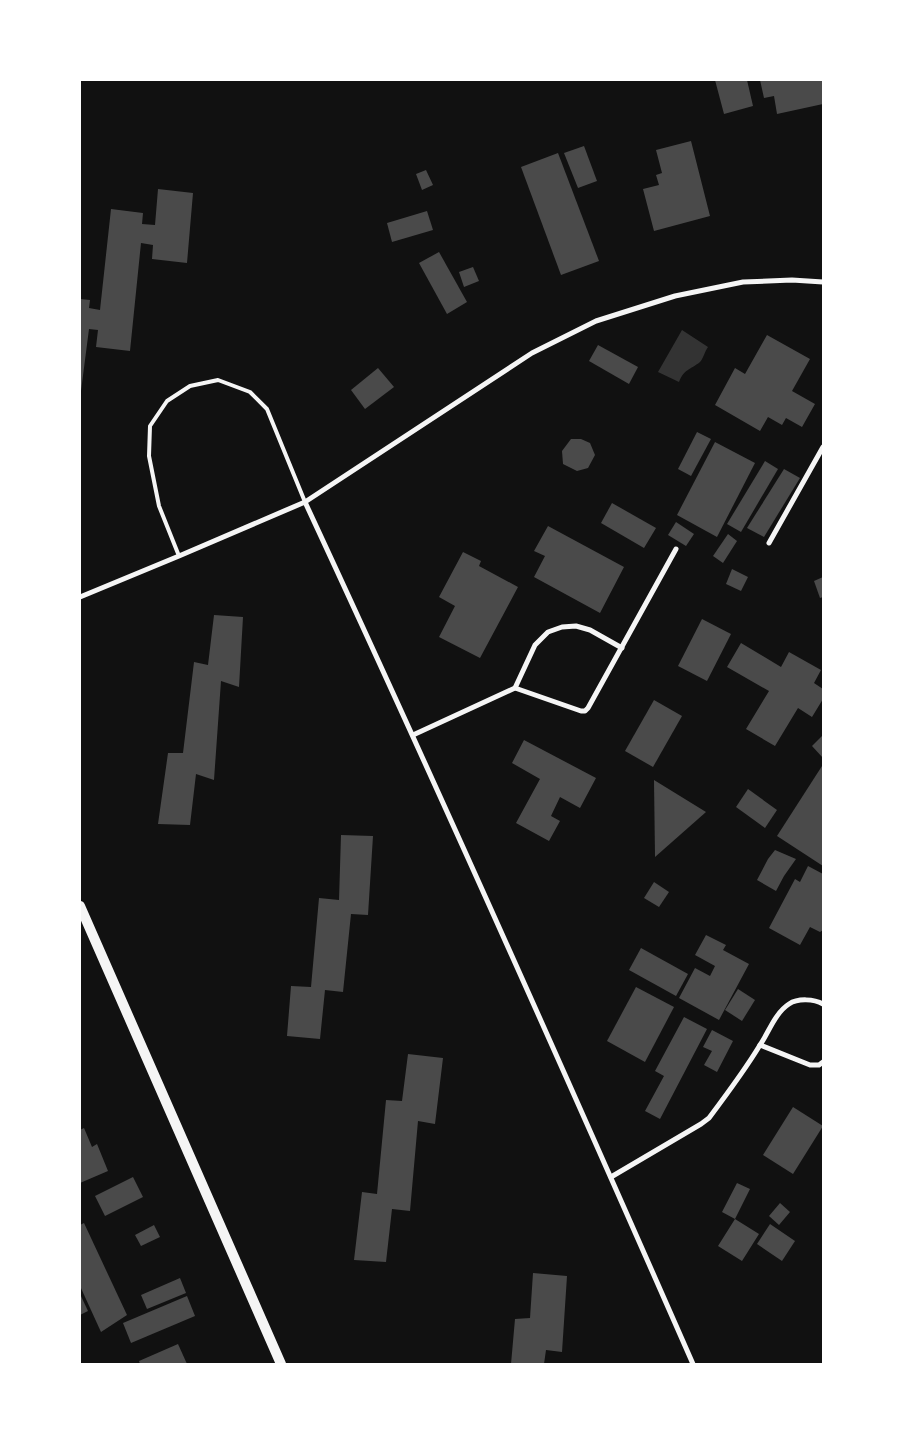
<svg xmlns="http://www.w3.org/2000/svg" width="903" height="1444" font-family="Overpass,sans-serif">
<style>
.water{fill:#333}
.building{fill:#4a4a4a}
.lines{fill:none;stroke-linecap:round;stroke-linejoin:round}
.service{stroke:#f5f5f5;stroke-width:4}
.minor{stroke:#f5f5f5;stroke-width:5}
.secondary{stroke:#f5f5f5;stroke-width:10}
</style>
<rect width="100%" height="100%" fill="#111"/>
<!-- water -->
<path class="water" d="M682 330 708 347C705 351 703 359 700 362 690 370 684 369 679 382L658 372Z"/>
<!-- building -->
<g class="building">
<polygon points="715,80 747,80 753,106 724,114"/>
<polygon points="760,80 823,80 823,104 777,114 774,96 764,98"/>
<polygon points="691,141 710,216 654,231 643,189 659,185 656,175 662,173 656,150"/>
<polygon points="584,146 597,181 578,188 564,153"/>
<polygon points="558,153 599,261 561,275 521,167"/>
<polygon points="426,170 433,185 422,190 416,174"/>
<polygon points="158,189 193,193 187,263 152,259 153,245 141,243 130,351 96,347 98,330 89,329 81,391 80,390 80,299 90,300 89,308 100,310 111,209 143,213 142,224 155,225"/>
<polygon points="427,211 433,230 392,242 387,223"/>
<polygon points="439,252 467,302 447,314 419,263"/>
<polygon points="473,267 479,281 464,287 459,272"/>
<polygon points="767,335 810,359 792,391 815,404 802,427 786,418 782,425 768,417 760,431 715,405 735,368 745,374"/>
<polygon points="598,345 638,367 629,384 589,361"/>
<polygon points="378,368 394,387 365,409 351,390"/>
<polygon points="697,432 711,439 691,476 678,469"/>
<polygon points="571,439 581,439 590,443 595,455 588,468 577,471 563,464 562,451"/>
<polygon points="715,442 755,463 717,537 677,515"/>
<polygon points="765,461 778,469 741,532 727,524"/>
<polygon points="784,469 800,478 764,537 747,528"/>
<polygon points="612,503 656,528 644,548 601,523"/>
<polygon points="676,522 694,534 686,546 668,535"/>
<polygon points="548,526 624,567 600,613 534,577 545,556 534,551"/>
<polygon points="728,534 737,541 723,563 713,556"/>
<polygon points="463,552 481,561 479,566 518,587 480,658 439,637 455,606 439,597"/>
<polygon points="732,569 748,577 741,591 726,584"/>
<polygon points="823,577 823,597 820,598 814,581"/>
<polygon points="214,615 243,617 239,687 221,681 214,780 196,774 190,825 158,824 168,753 183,753 194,662 208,665"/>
<polygon points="702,619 731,634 707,681 678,666"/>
<polygon points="741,643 781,667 789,652 821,670 814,683 823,689 823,699 812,717 798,708 775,746 746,729 769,691 727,667"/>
<polygon points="654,700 682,716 653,767 625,751"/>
<polygon points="823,735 823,758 812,746"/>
<polygon points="524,740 596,778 580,808 560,797 551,816 560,821 549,841 516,823 540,779 512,763"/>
<polygon points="822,766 823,767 823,866 777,836"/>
<polygon points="654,780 706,812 655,857"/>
<polygon points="748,789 777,810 765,828 736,807"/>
<polygon points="341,835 373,836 368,915 351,914 343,992 325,990 320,1039 287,1036 291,986 311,987 319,898 339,900"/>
<polygon points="775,850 796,859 784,876 776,891 757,880 768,859"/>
<polygon points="808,866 823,874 823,930 820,932 810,927 800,945 769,928 795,879 800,882"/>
<polygon points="654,882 669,892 659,907 644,898"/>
<polygon points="706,935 726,945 723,950 749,964 719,1020 679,998 695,968 710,976 715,966 695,955"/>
<polygon points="641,948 688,974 676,996 629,970"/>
<polygon points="636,987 674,1007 645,1062 607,1041"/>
<polygon points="738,989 755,1000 742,1021 725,1010"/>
<polygon points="684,1017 707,1029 660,1119 645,1111 664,1076 655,1071"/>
<polygon points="712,1030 733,1041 717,1072 704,1065 712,1051 703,1047"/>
<polygon points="408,1054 443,1058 435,1124 418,1121 410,1211 392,1209 386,1262 354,1260 362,1192 377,1194 386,1100 402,1101"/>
<polygon points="793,1107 823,1126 793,1174 763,1155"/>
<polygon points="84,1128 92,1147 97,1144 108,1171 80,1183 80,1130"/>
<polygon points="133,1177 143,1197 105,1216 95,1196"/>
<polygon points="737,1183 750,1189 735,1219 759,1234 742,1261 718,1246 735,1219 722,1212"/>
<polygon points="780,1203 790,1212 779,1225 769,1216"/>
<polygon points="84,1223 127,1315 101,1332 80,1286 80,1225"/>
<polygon points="770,1224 795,1241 782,1261 757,1244"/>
<polygon points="154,1225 160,1237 141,1246 135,1235"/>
<polygon points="533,1273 567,1276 562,1352 546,1350 544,1364 511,1364 515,1319 530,1318"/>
<polygon points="180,1278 186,1293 147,1309 141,1295"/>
<polygon points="80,1294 88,1311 80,1315"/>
<polygon points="187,1296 195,1316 131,1343 123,1323"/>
<polygon points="178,1344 187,1364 140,1364 139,1361"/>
</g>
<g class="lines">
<!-- service -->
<polyline class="service" points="179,556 159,506 149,456 150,426 167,401 190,386 218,380 250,392 267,409 305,502"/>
<!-- minor -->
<g class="minor">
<path d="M305 502C438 788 566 1075 693 1364"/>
<polyline points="769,543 823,447"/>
<polyline points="80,597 179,556 305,502 532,353 596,321 675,296 743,282 792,280 823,282"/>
<polyline points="515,688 581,711 585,711 588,708 676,549"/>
<polyline points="413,735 515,688 535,645 548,632 562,627 576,626 590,630 622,648"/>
<polyline points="760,1045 810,1065 819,1065 823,1062"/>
<path d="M611 1177 701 1124 709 1118C727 1094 745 1070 760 1045 769 1032 775 1013 789 1004 798 998 814 999 823 1004"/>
</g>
<!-- secondary -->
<polyline class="secondary" points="80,906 281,1364"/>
</g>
<!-- border -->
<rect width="903" height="1444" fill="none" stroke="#ffffff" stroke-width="162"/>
</svg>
